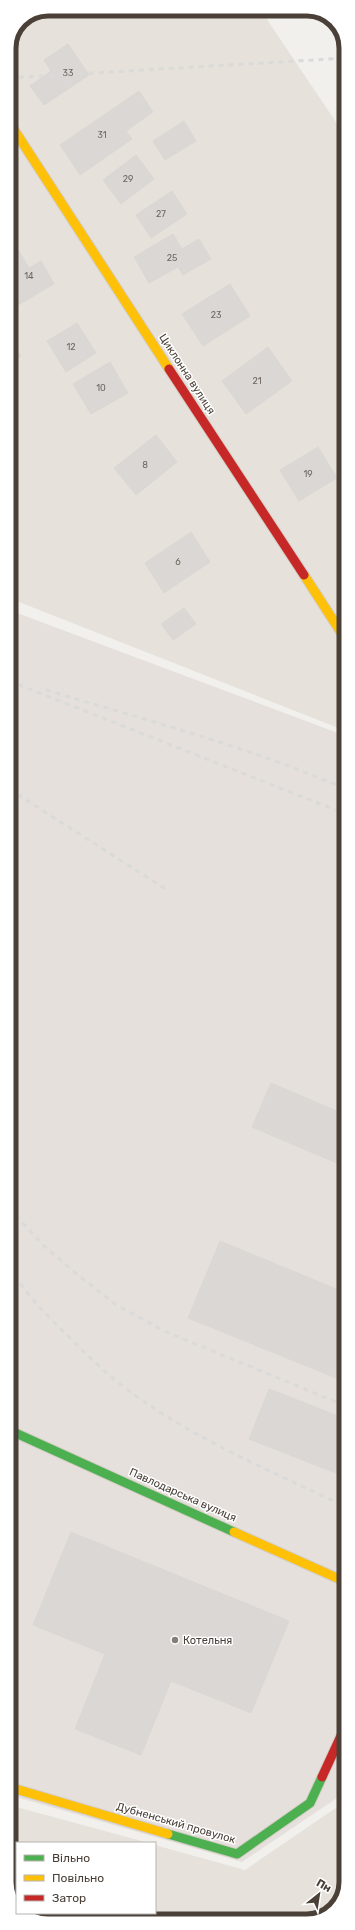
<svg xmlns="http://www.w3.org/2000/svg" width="355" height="1930" font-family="Rubik,sans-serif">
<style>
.residential{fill:#e6e1da}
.industrial{fill:#e5e0dc}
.building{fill:#dad7d4;stroke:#dbd7d2}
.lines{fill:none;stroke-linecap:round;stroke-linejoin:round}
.fast-casing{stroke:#d3cdc5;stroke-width:11}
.slow-casing{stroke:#d3cdc5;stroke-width:11}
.jam-casing{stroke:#d3cdc5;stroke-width:11}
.fast{stroke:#4caf50;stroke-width:9}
.slow{stroke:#ffc107;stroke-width:9}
.jam{stroke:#c62828;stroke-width:9}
.rail{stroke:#dadad9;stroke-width:3;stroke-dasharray:5 5;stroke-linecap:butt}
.poi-dot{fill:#857e77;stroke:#fff;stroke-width:1.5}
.labels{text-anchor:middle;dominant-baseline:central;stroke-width:3;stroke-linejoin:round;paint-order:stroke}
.number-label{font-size:9px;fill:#706760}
.street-label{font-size:11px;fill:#4a4038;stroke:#fff}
.poi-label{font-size:11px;fill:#4a4038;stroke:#fff;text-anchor:start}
.rim{fill:none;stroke:#4a4038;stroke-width:5}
</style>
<rect width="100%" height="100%" fill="#f2f0ed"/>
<!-- residential -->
<g class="residential">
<polygon points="48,9 260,9 346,137 346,731 9,598 9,48 21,20"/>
<polygon points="346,1801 346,1882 336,1908 312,1921 43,1921 28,1913 155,1913 155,1845 245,1870"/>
<polygon points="9,1805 149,1843 17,1843 17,1902 9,1887"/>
</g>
<!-- industrial -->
<polygon class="industrial" points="9,610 346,736 346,1792 242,1862 9,1795"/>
<!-- building -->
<g class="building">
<polygon points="68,44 89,75 44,105 30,86 51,71 44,60"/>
<polygon points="139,91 153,112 126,131 132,139 80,175 60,145"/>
<polygon points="184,121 196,141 165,160 153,141"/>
<polygon points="136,155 154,179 121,204 103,180"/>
<polygon points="172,191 187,214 151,238 136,215"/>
<polygon points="173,234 182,249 199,239 211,259 183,275 178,267 149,283 134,257"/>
<polygon points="19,251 29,268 41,261 54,284 18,305 9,291 9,257"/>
<polygon points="230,284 250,316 203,346 182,314"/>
<polygon points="77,323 96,353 66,372 47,341"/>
<polygon points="9,339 21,356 9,364"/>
<polygon points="268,347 292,381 246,414 222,381"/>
<polygon points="110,362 128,393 91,414 73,384"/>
<polygon points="156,435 177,462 136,495 114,468"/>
<polygon points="318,447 337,478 299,501 280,470"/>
<polygon points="191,532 210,562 164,593 145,563"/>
<polygon points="184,608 196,624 173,640 161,624"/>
<polygon points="271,1083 346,1115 346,1167 252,1127"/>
<polygon points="220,1241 346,1293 346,1382 188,1318"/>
<polygon points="269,1389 346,1419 346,1477 249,1439"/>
<polygon points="71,1532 289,1621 251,1713 171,1681 141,1755 75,1729 105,1654 33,1625"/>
</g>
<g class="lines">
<defs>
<g id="fast">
<polyline points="9,1430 234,1532"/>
<polyline points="168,1834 237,1854 310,1803 322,1777"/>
</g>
<g id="slow">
<polyline points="9,122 169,369"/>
<polyline points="304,575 346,640"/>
<polyline points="234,1532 346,1582"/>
<polyline points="9,1787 168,1834"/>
</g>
<g id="jam">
<polyline points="169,369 304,575"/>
<polyline points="322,1777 346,1725"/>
</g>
</defs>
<!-- fast casing -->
<use href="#fast" class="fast-casing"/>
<!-- slow casing -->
<use href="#slow" class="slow-casing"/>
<!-- jam casing -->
<use href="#jam" class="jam-casing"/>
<!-- fast -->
<use href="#fast" class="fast"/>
<!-- slow -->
<use href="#slow" class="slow"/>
<!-- jam -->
<use href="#jam" class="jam"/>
<!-- rail -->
<g class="rail">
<polyline points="9,78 346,58"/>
<polyline points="9,681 346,814"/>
<path d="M46 690C146 720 249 747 346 789"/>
<polyline points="9,789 167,890"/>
<polyline points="9,1208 44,1246 78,1275 115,1304 164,1331 346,1406"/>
<path d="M9 1267C25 1293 46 1315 68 1336 86 1354 104 1372 124 1387 189 1437 273 1472 346 1507"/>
</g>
</g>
<!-- markers -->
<circle class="poi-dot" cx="175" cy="1640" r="4"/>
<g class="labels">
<!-- number labels -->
<g class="number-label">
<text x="68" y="73">33</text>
<text x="102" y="135">31</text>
<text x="128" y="179">29</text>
<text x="161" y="214">27</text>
<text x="172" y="258">25</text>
<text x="29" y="276">14</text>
<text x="216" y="315">23</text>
<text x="71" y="347">12</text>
<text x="257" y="381">21</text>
<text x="101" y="388">10</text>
<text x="145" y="465">8</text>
<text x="308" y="474">19</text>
<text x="178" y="562">6</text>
</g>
<!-- street labels -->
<g class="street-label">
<text transform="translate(187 374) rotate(57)">Циклонна вулиця</text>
<text transform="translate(183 1495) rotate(24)">Павлодарська вулиця</text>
<text transform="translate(176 1823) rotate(16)">Дубненський провулок</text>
</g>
<!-- poi labels -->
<g class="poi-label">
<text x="183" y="1640">Котельня</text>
</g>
</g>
<!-- crop -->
<path d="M0 0H355V1930H0ZM48 16H307A32 32 0 0 1 339 48V1882A32 32 0 0 1 307 1914H48A32 32 0 0 1 16 1882V48A32 32 0 0 1 48 16Z" fill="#fff" fill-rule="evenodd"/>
<path class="rim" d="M48 16H307A32 32 0 0 1 339 48V1882A32 32 0 0 1 307 1914H48A32 32 0 0 1 16 1882V48A32 32 0 0 1 48 16Z"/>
<!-- legend -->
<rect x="16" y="1842" width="140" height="72" fill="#ffffff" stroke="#b7b3af"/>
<rect x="24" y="1855" width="20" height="6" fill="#4caf50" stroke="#b7b3af"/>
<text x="52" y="1862" font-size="12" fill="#4a4038">Вільно</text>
<rect x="24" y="1875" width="20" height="6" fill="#ffc107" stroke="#b7b3af"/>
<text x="52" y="1882" font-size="12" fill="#4a4038">Повільно</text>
<rect x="24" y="1895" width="20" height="6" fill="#c62828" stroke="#b7b3af"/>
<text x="52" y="1902" font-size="12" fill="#4a4038">Затор</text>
<!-- north arrow -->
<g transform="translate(319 1894) rotate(30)" stroke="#ffffff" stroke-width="3" paint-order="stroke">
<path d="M0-3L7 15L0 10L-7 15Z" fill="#4a4038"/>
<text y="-6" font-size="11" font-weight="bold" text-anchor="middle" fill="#4a4038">Пн</text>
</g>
</svg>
